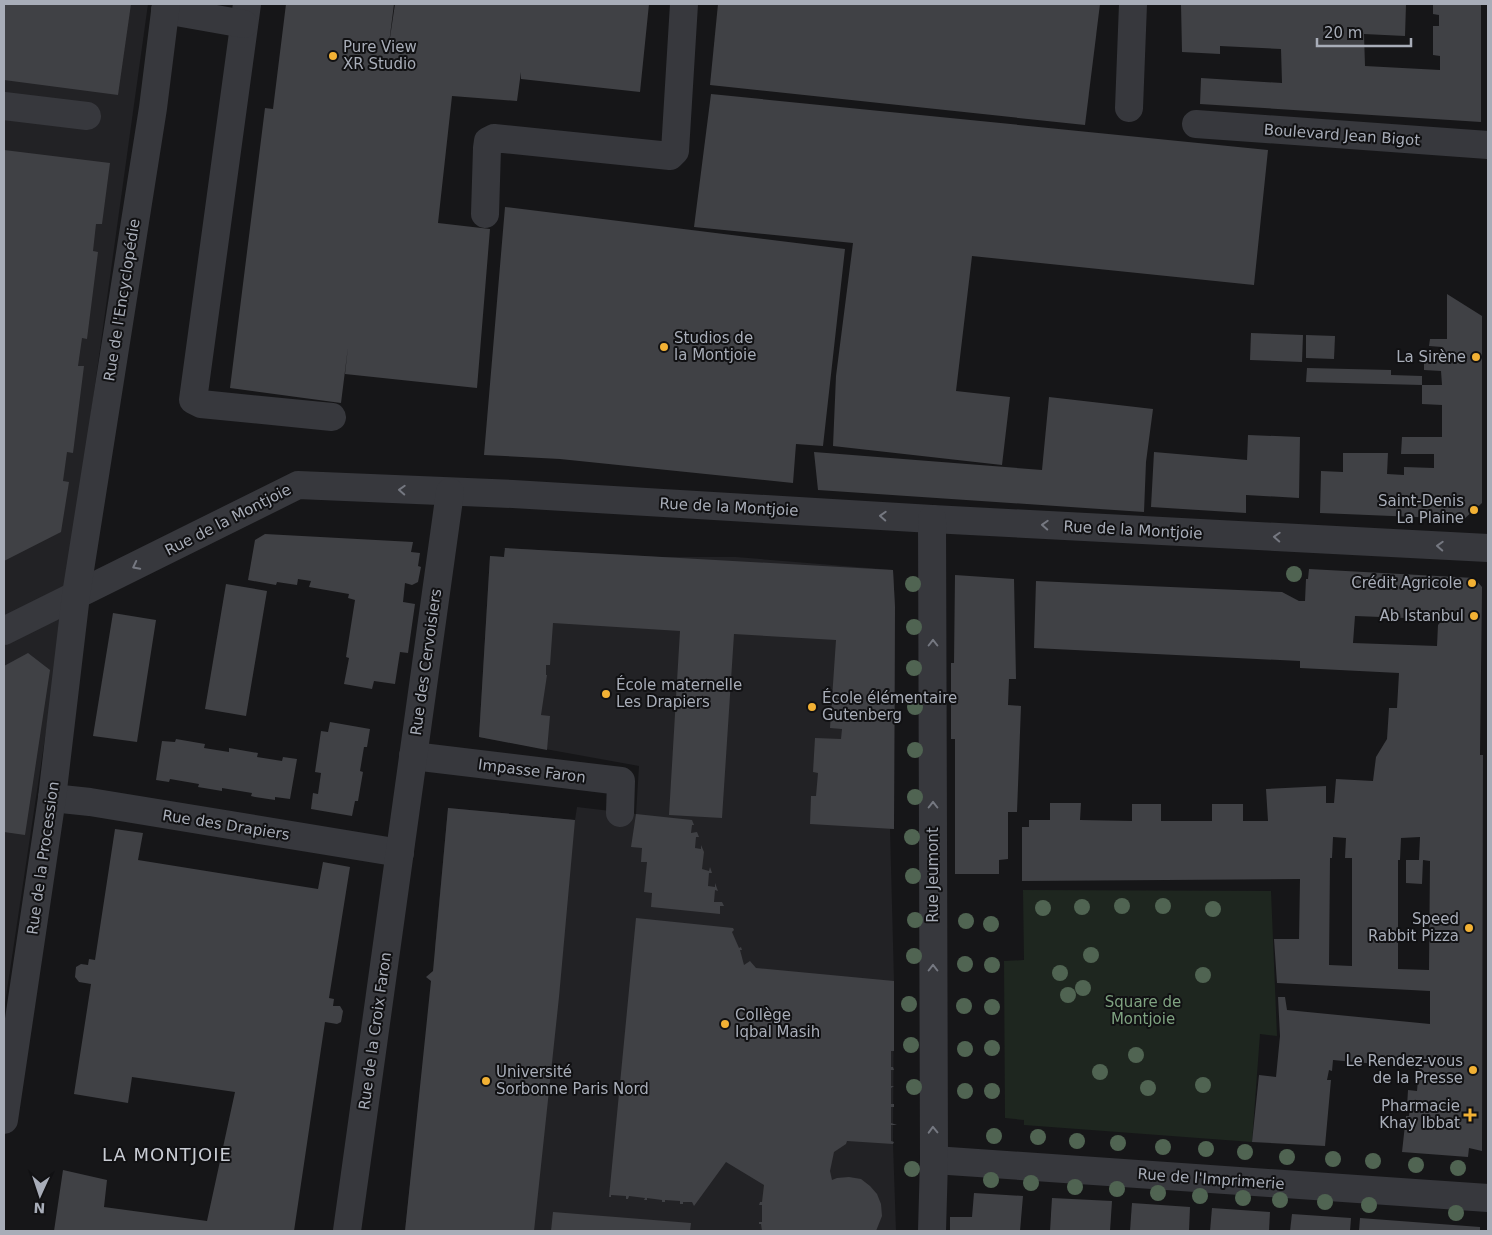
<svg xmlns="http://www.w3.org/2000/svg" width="1492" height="1235" font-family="'DejaVu Sans',sans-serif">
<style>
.built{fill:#222225}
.green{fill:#1e261f}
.building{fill:#404145;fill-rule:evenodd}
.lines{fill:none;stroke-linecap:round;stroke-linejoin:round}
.minor{stroke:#37383d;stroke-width:28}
.tree{fill:#506452}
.oneway{stroke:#757881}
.poi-dot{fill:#f2b134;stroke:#111113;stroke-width:2}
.labels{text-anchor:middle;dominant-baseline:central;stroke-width:4;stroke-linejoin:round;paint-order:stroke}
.poi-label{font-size:15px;fill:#a8adb8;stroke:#111113;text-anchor:end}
.street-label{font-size:15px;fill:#a8adb8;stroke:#111113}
.park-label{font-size:15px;fill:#7fa381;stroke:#111113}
.quarter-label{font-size:18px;letter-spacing:1px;fill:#c9ccd4;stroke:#111113}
</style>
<rect width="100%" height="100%" fill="#161618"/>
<!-- built -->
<g class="built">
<polygon points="4,4 148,4 57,658 4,1010"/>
<polygon points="503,548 660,557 736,557 893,570 895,607 894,829 890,829 894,981 893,1144 896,1231 405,1231 433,971 441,971 435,947 448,808 575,820 577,807 636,814 639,766 479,737 490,556 504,557 505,549"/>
</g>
<!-- green -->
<polygon class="green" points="1023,890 1271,891 1277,1036 1260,1034 1252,1142 1024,1125 1024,1120 1005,1118 1004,961 1024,960"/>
<!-- building -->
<g class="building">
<polygon points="4,4 131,4 118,95 4,80"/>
<polygon points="286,4 394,4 388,51 395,4 649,4 640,92 521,79 521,72 517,101 452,96 438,223 490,229 477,388 345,374 348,347 341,403 230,388 265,108 273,109"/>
<polygon points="718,4 1100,4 1085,125 710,85"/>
<polygon points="1181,4 1406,4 1405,36 1364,34 1365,66 1440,70 1440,56 1433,55 1433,26 1439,26 1439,15 1433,14 1433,4 1481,4 1481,122 1200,104 1201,78 1282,83 1281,49 1220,46 1220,54 1182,52"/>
<polygon points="711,94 1268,150 1254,285 972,256 956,391 1010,397 1002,465 833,446 836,376 853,243 694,227"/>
<polygon points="4,150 110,163 102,224 96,224 93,251 98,252 87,339 82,338 78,366 84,366 73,453 67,452 63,481 69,482 61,532 4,561"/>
<polygon points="505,207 845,249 823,446 796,444 793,483 560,459 484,455"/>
<polygon points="1447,294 1482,316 1482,503 1464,519 1320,513 1321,471 1343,472 1343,453 1388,453 1387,474 1404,475 1404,467 1434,468 1434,454 1401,454 1402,437 1442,437 1442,405 1422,404 1422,385 1442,385 1441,371 1424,370 1424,352 1442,353 1442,347 1429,346 1430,339 1447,339"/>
<polygon points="1251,333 1303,335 1302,362 1250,360"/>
<polygon points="1306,335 1335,336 1334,359 1306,358"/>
<polygon points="1307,368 1391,370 1391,375 1422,376 1422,385 1306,382"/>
<polygon points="1049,397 1153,409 1146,462 1144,512 818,490 814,452 1042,470"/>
<polygon points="1248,435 1300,437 1299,498 1246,495 1246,513 1151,507 1154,452 1247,460"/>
<polygon points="265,534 413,542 411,552 420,553 418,566 421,567 418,582 412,585 405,583 403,602 415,604 408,653 400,652 395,684 374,681 372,689 344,684 349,658 346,657 355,600 348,598 349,594 309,587 311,581 298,579 297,585 277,582 276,585 248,580 255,540"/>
<polygon points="505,548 893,570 895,607 894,829 810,824 811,796 816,796 818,773 813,772 815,738 841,739 842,729 830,728 836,640 734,634 722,818 669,815 680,631 553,623 550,665 546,665 546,675 547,675 541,715 550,716 547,750 479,737 490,556 504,557"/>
<path d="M1309 569 1474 578 1482 587 1480 755H1483L1482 1151 1469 1148 1468 1157 1402 1152 1406 1116H1409L1410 1107H1407L1408 1090 1417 1091 1419 1068 1333 1060 1332 1071 1329 1070 1327 1080H1331L1325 1146 1252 1142 1259 1075 1276 1077 1280 1036 1278 997H1285L1287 1010 1430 1024V991L1277 983 1274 939H1299L1300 879 1022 881V827H1029V820H1050V803H1081L1080 820 1132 821V804H1161V821H1212V804H1243V821H1268L1266 789 1326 786V803H1334L1336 779 1373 781 1376 757 1387 739 1389 708H1397L1399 673 1300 668V661L1034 648 1036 581 1282 592 1299 601H1305L1306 579H1308ZM1439 612 1445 617 1438 625 1437 646 1353 643 1355 616 1432 619ZM1333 837 1346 838 1345 858H1352V966L1329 965 1330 858H1332ZM1420 837 1419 860H1406V883L1422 884 1423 860 1430 861 1429 970 1398 969V860H1400L1401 838Z"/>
<polygon points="955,575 1014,579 1016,679 1009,679 1008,705 1021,706 1017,812 1008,812 1008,859 999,860 999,874 955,874 955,739 951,739 951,663 954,663"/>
<polygon points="226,584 267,591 246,716 205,709"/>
<polygon points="113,613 156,620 137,742 93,736"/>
<polygon points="28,653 50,670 25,835 4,832 4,666"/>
<polygon points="330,722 370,729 367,747 364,747 360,771 363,772 358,801 355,801 352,816 311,809 313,793 318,794 321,773 315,772 321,731 328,732"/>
<polygon points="176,739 205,744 204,748 229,752 229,748 258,753 257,757 282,761 283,757 297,759 290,799 275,797 275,800 255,797 251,796 252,793 222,788 222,791 198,787 199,784 170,779 169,782 156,780 162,741 175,742"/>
<polygon points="448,808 575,820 559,997 534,1231 405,1231 431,981 426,977 433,971"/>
<polygon points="636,814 692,820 694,825 692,825 691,833 697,832 699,837 696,837 695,848 701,849 701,845 704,852 702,869 709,871 710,867 712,873 709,873 708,886 715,887 715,883 718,891 715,890 714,902 722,902 724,906 720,906 720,914 651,907 652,893 644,892 647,862 641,862 642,848 631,847"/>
<polygon points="115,829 143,833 138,860 318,889 323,862 350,867 329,998 334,999 333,1006 340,1006 343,1011 341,1022 337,1024 325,1022 294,1231 54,1231 63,1170 107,1180 104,1207 207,1221 235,1092 132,1077 128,1103 74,1094 91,984 79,982 75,977 76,967 81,964 88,965 89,959 95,960"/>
<polygon points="636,918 733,928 734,930 732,932 739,948 741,947 742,950 740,950 744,965 750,961 756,968 894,981 894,1051 891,1051 891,1067 893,1067 894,1070 891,1070 891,1086 894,1086 891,1088 891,1104 894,1104 894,1107 891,1107 891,1123 897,1125 891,1125 891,1141 894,1142 893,1144 847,1141 846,1144 834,1152 830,1171 832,1180 837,1178 849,1177 861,1179 870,1186 877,1194 881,1204 882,1216 876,1231 762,1231 761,1224 759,1224 759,1222 762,1222 762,1205 759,1205 760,1202 762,1202 764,1185 726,1162 694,1206 692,1202 683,1202 683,1204 680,1204 680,1201 665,1200 665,1202 662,1202 662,1200 647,1198 647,1200 644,1200 645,1198 629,1196 628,1199 626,1199 626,1196 611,1195 611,1197 609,1197"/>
<polygon points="974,1193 1023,1196 1020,1231 950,1231 950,1217 972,1217"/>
<polygon points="1052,1198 1112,1201 1110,1231 1050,1231"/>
<polygon points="1132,1203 1190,1207 1189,1231 1130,1231"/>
<polygon points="1212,1208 1270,1212 1269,1231 1210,1231"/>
<polygon points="553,1212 691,1223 690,1231 551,1231"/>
<polygon points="1292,1214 1351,1218 1350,1231 1290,1231"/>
<polygon points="1360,1218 1480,1227 1480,1231 1359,1231"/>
</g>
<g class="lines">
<!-- minor -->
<g class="minor">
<polyline points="247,4 193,400 201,404 332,417"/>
<polyline points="165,10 244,24"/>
<polyline points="4,106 87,116"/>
<polyline points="1129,108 1133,4"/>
<polyline points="1196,124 1488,145"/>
<polyline points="485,214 487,148 488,141 494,138 670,156 675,151 684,4"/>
<polyline points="4,631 298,485 513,494 932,519 1488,548"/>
<polyline points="413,756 621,781 620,813"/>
<polyline points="52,798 90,802 400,853"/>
<polyline points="4,1120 52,798 76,595 153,108 166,4"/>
<polyline points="934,1160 1488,1198"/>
<polyline points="347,1231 450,492"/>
<polyline points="932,1231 934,1160 932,519"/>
</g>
</g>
<!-- trees -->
<g class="tree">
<circle cx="1294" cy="574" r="8"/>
<circle cx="913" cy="584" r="8"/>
<circle cx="914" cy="627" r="8"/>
<circle cx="914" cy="668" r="8"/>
<circle cx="915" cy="707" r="8"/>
<circle cx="915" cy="750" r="8"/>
<circle cx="915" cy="797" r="8"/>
<circle cx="912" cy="837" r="8"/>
<circle cx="913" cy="876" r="8"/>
<circle cx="1122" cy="906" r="8"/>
<circle cx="1163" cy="906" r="8"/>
<circle cx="1082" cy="907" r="8"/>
<circle cx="1043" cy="908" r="8"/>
<circle cx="1213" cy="909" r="8"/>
<circle cx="915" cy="920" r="8"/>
<circle cx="966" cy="921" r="8"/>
<circle cx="991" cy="924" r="8"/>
<circle cx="1091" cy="955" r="8"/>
<circle cx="914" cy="956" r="8"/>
<circle cx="965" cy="964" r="8"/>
<circle cx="992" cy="965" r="8"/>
<circle cx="1060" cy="973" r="8"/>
<circle cx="1203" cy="975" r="8"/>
<circle cx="1083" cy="988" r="8"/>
<circle cx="1068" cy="995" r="8"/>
<circle cx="909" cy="1004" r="8"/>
<circle cx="964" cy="1006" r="8"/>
<circle cx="992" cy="1007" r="8"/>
<circle cx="911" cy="1045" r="8"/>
<circle cx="992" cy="1048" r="8"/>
<circle cx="965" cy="1049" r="8"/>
<circle cx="1136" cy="1055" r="8"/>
<circle cx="1100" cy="1072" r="8"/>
<circle cx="1203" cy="1085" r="8"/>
<circle cx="914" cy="1087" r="8"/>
<circle cx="1148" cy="1088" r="8"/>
<circle cx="965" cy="1091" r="8"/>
<circle cx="992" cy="1091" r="8"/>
<circle cx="994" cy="1136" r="8"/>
<circle cx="1038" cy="1137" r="8"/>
<circle cx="1077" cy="1141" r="8"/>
<circle cx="1118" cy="1143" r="8"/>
<circle cx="1163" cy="1147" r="8"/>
<circle cx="1206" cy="1149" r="8"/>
<circle cx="1245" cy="1152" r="8"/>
<circle cx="1287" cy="1157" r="8"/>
<circle cx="1333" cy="1159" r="8"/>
<circle cx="1373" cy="1161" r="8"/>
<circle cx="1416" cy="1165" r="8"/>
<circle cx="1458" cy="1168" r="8"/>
<circle cx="912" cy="1169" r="8"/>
<circle cx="991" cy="1180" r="8"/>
<circle cx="1031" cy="1183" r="8"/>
<circle cx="1075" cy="1187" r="8"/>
<circle cx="1117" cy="1189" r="8"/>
<circle cx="1158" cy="1193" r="8"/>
<circle cx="1200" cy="1196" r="8"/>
<circle cx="1243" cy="1198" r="8"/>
<circle cx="1280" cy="1200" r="8"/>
<circle cx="1325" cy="1202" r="8"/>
<circle cx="1369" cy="1205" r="8"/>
<circle cx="1456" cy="1213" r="8"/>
</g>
<!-- one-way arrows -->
<defs><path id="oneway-chevron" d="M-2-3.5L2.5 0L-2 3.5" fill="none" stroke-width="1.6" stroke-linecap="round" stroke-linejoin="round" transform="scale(1.25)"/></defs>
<g class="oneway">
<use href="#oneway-chevron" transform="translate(402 490) rotate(-177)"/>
<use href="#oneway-chevron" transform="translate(883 516) rotate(-177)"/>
<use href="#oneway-chevron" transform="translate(1045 525) rotate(-177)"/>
<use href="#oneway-chevron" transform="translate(1277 537) rotate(-177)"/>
<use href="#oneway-chevron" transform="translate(1440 546) rotate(-177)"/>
<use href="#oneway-chevron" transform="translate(136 566) rotate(153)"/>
<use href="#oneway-chevron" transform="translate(933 643) rotate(-90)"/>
<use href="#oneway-chevron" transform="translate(933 805) rotate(-90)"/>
<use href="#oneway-chevron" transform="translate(933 968) rotate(-90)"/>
<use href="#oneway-chevron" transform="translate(933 1130) rotate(-92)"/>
</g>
<!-- markers -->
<g class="poi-dot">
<circle cx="333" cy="56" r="5"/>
<circle cx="664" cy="347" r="5"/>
<circle cx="1476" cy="357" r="5"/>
<circle cx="1474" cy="510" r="5"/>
<circle cx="1472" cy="583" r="5"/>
<circle cx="1474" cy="616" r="5"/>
<circle cx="606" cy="694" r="5"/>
<circle cx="812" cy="707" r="5"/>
<circle cx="1469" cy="928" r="5"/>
<circle cx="725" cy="1024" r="5"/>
<circle cx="1473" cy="1070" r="5"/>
<circle cx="486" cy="1081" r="5"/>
<path d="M1467.5 1107.5h5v5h5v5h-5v5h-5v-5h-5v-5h5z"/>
</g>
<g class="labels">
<!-- poi labels -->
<g class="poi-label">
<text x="343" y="47" text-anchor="start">Pure View<tspan x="343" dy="17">XR Studio</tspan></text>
<text x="674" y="338" text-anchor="start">Studios de<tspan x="674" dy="17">la Montjoie</tspan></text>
<text x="1466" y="357">La Sirène</text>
<text x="1464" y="501">Saint-Denis<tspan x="1464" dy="17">La Plaine</tspan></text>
<text x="1462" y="583">Crédit Agricole</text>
<text x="1464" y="616">Ab Istanbul</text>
<text x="616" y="685" text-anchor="start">École maternelle<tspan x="616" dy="17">Les Drapiers</tspan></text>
<text x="822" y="698" text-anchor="start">École élémentaire<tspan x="822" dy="17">Gutenberg</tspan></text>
<text x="1459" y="919">Speed<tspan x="1459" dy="17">Rabbit Pizza</tspan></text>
<text x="735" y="1015" text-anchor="start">Collège<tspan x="735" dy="17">Iqbal Masih</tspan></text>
<text x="1463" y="1061">Le Rendez-vous<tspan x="1463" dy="17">de la Presse</tspan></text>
<text x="496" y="1072" text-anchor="start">Université<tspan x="496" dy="17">Sorbonne Paris Nord</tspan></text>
<text x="1460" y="1106">Pharmacie<tspan x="1460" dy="17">Khay Ibbat</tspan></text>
</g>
<!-- street labels -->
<g class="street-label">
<text transform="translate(1342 135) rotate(4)">Boulevard Jean Bigot</text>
<text transform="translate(122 300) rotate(-81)">Rue de l'Encyclopédie</text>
<text transform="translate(729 507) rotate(3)">Rue de la Montjoie</text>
<text transform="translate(228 520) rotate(-27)">Rue de la Montjoie</text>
<text transform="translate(1133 530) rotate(3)">Rue de la Montjoie</text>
<text transform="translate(426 662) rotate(-82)">Rue des Cervoisiers</text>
<text transform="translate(532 771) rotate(7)">Impasse Faron</text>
<text transform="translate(226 825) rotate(9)">Rue des Drapiers</text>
<text transform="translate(43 858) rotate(-82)">Rue de la Procession</text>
<text transform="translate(933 875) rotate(-90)">Rue Jeumont</text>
<text transform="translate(375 1031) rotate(-82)">Rue de la Croix Faron</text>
<text transform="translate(1211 1179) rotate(4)">Rue de l'Imprimerie</text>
</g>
<!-- park labels -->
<g class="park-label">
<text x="1143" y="1002">Square de<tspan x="1143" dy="17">Montjoie</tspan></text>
</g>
<!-- quarter labels -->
<g class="quarter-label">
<text x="167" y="1154">LA MONTJOIE</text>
</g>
</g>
<!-- border -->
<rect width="1492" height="1235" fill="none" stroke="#a8adb8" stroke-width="10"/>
<!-- north arrow -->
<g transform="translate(40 1195) rotate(183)" stroke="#111113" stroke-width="4" paint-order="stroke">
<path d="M0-4L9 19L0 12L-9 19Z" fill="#a8adb8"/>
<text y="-8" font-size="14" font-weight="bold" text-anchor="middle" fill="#a8adb8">N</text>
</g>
<!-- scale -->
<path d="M1317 38v8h94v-8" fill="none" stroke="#a8adb8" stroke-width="2.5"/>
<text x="1324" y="38" font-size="15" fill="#a8adb8" stroke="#111113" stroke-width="4" paint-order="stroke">20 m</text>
</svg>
